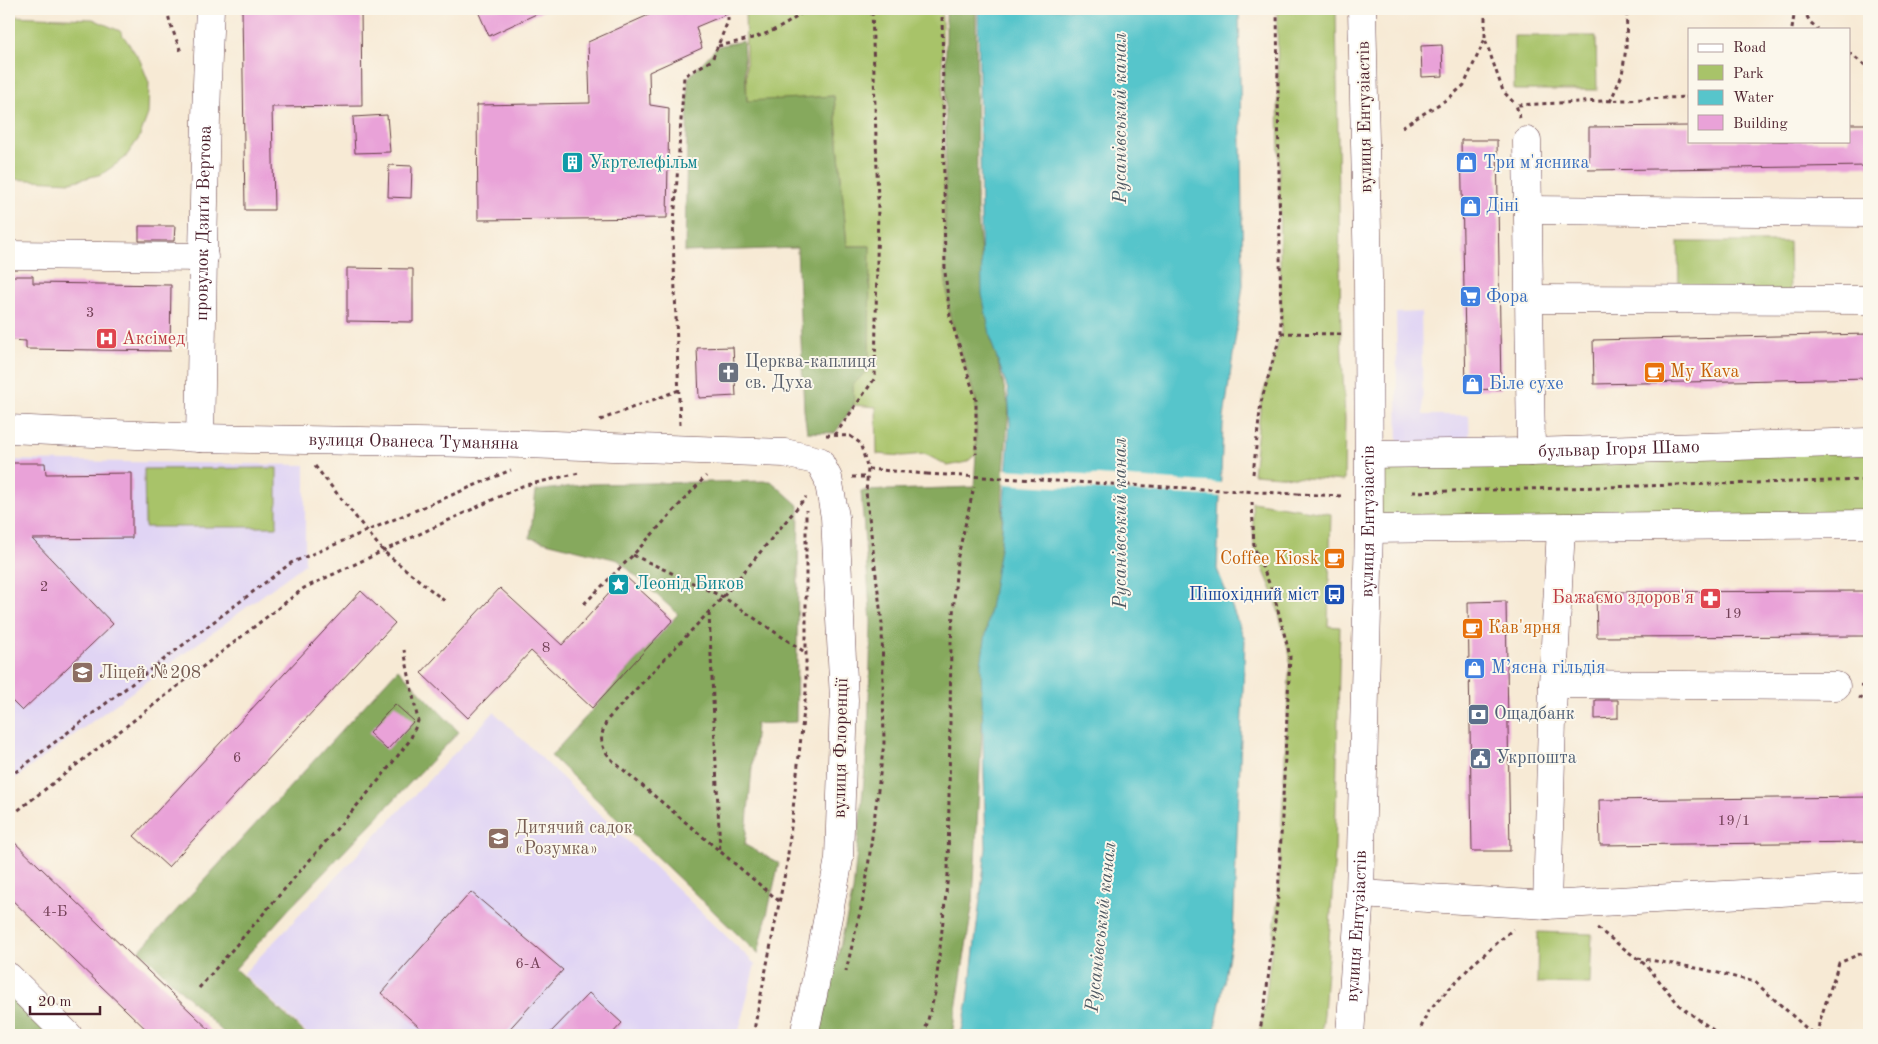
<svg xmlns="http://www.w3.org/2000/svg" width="1878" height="1044" font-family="'Old Standard TT',serif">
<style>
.built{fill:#e0d4f4}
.green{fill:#a8c369;stroke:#79714a}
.forest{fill:#86a95d;stroke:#686444}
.water{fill:#57c5cb;stroke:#50727b}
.pier{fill:#f7ead5}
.building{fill:#e9a2d8}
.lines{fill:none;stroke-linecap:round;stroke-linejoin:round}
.minor-casing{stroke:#643d44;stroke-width:29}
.path{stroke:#643d44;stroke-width:3;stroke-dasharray:4 4;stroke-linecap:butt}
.minor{stroke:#fff;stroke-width:28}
.path-bridge{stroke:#643d44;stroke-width:3;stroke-dasharray:4 4;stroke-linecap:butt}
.labels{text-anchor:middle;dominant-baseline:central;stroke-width:4;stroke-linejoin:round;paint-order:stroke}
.number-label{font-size:15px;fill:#724056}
.street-label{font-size:18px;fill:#4a1f2b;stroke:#fbf7ec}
.culture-label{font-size:18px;fill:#0d838f;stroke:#fbf7ec;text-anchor:start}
.shop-label{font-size:18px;fill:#366cbe;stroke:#fbf7ec;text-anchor:start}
.health-label{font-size:18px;fill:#be3a42;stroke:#fbf7ec;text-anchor:start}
.worship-label{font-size:18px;fill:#5b616d;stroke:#fbf7ec;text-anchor:start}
.food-label{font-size:18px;fill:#c56008;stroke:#fbf7ec;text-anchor:start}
.transit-label{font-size:18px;fill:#164399;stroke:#fbf7ec;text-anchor:end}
.education-label{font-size:18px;fill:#785e54;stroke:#fbf7ec;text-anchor:start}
.service-label{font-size:18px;fill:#4e5e75;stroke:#fbf7ec;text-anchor:start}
.water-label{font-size:19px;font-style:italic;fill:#4f5963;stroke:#fbf7ec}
</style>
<rect width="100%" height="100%" fill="#fbf7ec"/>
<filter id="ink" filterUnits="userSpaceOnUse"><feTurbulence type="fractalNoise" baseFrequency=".02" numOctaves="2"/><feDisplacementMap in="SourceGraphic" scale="10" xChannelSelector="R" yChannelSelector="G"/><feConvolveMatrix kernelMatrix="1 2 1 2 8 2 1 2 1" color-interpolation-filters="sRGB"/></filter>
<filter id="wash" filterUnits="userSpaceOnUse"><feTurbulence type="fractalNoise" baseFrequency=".0096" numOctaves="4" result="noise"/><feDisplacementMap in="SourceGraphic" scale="20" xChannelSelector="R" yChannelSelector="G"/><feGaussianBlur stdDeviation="1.12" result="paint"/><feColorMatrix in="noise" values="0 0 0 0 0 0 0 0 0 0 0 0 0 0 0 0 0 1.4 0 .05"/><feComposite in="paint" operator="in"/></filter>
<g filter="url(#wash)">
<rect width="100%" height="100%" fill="#f7ead5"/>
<!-- built -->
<g class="built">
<polygon points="1421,312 1423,415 1469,415 1470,453 1398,454 1396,313"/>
<polygon points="9,460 305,465 305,564 9,783"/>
<polygon points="494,712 755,964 738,1035 309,1035 243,974"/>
</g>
<!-- green -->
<g class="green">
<polygon points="745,9 942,9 945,272 950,316 976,400 976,454 967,462 948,466 925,454 902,456 877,454 876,407 854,405 853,403 848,414 870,246 847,246 834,96 747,102"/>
<polygon points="1277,9 1336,9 1341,334 1345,419 1344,481 1253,474 1261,402 1281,333"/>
<polygon points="9,16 93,19 120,31 140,60 149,83 148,114 139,138 125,158 102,174 71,182 9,179"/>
<polygon points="1514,36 1596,36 1597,90 1514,90"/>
<polygon points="1678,242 1789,242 1790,295 1679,295"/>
<polygon points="1869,442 1869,524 1369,529 1369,454"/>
<polygon points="277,468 277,527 145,527 144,469"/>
<polygon points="1252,502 1331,514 1328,626 1340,627 1335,852 1324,1014 1321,1035 1259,1035 1265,1004 1278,897 1290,656 1274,595 1254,547"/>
<polygon points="1538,932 1592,934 1590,984 1537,983"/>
</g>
<!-- forest -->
<g class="forest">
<polygon points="946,9 976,9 977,209 986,313 1009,407 1003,484 1002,534 983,709 973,902 952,1035 819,1035 853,891 868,739 871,622 861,491 974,487 976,454 976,400 950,316 945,272"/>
<polygon points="743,41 747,101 834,96 847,246 870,246 869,370 853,384 854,405 835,433 807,432 804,410 797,248 685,252 688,78 718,46"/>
<polygon points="771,481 799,506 796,722 756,724 745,845 779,863 758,954 551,756 678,614 618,560 530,538 536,491 589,484"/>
<polygon points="398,669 459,732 288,910 235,969 307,1035 226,1035 140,950"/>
<polygon points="10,996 50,1035 9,1035"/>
</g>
<!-- water -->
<polygon class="water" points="978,9 1239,9 1243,285 1223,425 1217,569 1245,640 1233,934 1214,1035 961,1035 968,1001 986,848 981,664 1001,542 1010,424 1008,390 992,344 982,294"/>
<!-- pier -->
<polygon class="pier" points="1004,469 1223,483 1223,497 1003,484"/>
<g id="blocks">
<!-- building -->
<g class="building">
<polygon points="242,9 361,9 362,106 272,107 274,210 245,210"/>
<polygon points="477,9 547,9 489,36"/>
<polygon points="662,9 739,9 696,27 702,48 649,72 650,105 669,108 667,218 478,220 477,105 590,103 588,42"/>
<polygon points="1442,45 1443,76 1422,77 1421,46"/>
<polygon points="387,115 390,152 355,153 353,117"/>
<polygon points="1849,124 1869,124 1869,166 1589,170 1589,127 1689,126 1689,141 1849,141"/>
<polygon points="1461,140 1497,140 1501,389 1466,390"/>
<polygon points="389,165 412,166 411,198 388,197"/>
<polygon points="139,226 175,226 174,241 139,241"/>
<polygon points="347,268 413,269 413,322 347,321"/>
<polygon points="9,276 33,276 33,283 171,285 170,351 26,349 26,341 9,340"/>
<polygon points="1869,334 1869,378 1594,384 1593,340"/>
<polygon points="733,347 736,396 699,398 697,348"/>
<polygon points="9,463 45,463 46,474 132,473 132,538 32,539 113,624 22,711 9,698"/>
<polygon points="625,576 673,620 592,708 531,651 468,718 421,673 500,588 562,645"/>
<polygon points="361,591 395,623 168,867 134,836"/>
<polygon points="1869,591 1869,636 1597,637 1596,592"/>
<polygon points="1506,601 1510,851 1472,851 1468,602"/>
<polygon points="1595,700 1618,700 1618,718 1595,719"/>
<polygon points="395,704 414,721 387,750 369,733"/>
<polygon points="1869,797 1869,842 1600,845 1599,800"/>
<polygon points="9,837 103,928 215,1035 152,1035 73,959 9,897"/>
<polygon points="471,892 563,970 504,1035 428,1035 381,993"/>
<polygon points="589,993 622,1023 611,1035 548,1035"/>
</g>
</g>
</g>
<g filter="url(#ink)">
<use href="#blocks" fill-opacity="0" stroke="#643d44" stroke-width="1"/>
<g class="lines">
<defs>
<g id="minor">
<polyline points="1527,141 1531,452"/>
<polyline points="1528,210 1869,213"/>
<polyline points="9,255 204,257"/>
<polyline points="1529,299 1869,300"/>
<path id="s1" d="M9 429 200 438 525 444 785 453 819 461 828 478 835 517 844 700 839 859 813 995 804 1035"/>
<path id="s2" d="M200 438C203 295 203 152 210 9"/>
<path id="s3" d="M1369 454 1531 452 1869 442"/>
<polyline points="1369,529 1869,524"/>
<polyline points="1553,684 1836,686"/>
<polyline points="1360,894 1547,905 1869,887"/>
<polyline points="1547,905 1553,684 1561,528"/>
<polyline points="9,977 68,1035"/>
<path id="s4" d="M1350 1035 1360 894 1369 529 1368 276 1362 9"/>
</g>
</defs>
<!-- minor casing -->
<use href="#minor" class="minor-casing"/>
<!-- path -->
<g class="path">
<polyline points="167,9 170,23 181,52"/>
<polyline points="942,9 945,272 950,316 976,400 976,454"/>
<polyline points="1485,9 1485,39 1503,91 1516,105"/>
<polyline points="1803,9 1810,22 1818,29"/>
<polyline points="1792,29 1795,9"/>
<path d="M718 46C752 39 780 33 806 9"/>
<polyline points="1849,53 1869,68"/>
<polyline points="1610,102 1622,75 1626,48 1627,9"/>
<polyline points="1520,118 1516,105 1689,97"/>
<polyline points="1402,127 1449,98 1464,85 1485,39"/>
<polyline points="1281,333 1341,334"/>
<polyline points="600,420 679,390"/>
<polyline points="680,425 673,238 684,76 712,60 728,21 728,9"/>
<polyline points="826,435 850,436 860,443 868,469 866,492 882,624 884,743 865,891 846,971"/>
<polyline points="835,435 875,378 878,202 872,9"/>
<polyline points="315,466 383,551 447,603"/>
<polyline points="868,469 927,474"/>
<polyline points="1253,474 1261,402 1281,333 1277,9"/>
<polyline points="852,477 867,477"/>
<polyline points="1412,492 1869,480"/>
<polyline points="1297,494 1342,496"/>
<polyline points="1252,502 1254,547 1274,595 1290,656 1278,897 1265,1004 1259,1035"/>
<polyline points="633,555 723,597 806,653"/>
<polyline points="584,604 633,555 706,476"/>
<polyline points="709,613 720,851"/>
<polyline points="1860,686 1869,686"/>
<polyline points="1859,697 1869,702"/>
<polyline points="9,777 291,563 511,470"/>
<polyline points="12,815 304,588 522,486 579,473"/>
<path d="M779 901 613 761C599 745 599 739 607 720L723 597 806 497"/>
<polyline points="1597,928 1647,966 1680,1006 1720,1035"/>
<polyline points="1638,958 1702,969 1755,982 1814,1035"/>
<polyline points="199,988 379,780 410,740 418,721 404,650"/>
<polyline points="753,1035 787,863 806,692 806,510"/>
<polyline points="924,1035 935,993 948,875 951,642 957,560 974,487"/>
<polyline points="1418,1035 1428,1011 1472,965 1513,929"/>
<polyline points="1818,1035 1819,1023 1839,963 1869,950"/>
</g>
<!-- minor -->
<use href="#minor" class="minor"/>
<!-- path-bridge -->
<polyline class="path-bridge" points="927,474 1297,494"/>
</g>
</g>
<!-- icons -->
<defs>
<symbol id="building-square" viewBox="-11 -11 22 22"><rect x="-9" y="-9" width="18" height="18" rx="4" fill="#0f9aa8" stroke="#fbf7ec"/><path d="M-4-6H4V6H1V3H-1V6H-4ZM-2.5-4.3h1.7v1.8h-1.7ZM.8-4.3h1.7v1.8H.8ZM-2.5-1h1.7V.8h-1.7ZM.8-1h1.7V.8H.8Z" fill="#fff"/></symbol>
<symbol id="shop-square" viewBox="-11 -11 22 22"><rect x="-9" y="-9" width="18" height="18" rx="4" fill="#3f7fe0" stroke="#fbf7ec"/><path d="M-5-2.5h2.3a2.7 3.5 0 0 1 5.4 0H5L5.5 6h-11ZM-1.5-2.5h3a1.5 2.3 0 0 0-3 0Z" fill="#fff"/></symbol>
<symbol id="supermarket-square" viewBox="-11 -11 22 22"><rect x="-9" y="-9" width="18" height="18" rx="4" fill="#3f7fe0" stroke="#fbf7ec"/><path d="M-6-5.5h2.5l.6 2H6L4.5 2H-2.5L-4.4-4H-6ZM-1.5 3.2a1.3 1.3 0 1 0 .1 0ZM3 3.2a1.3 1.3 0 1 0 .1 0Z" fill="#fff"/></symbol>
<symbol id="hospital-square" viewBox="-11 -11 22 22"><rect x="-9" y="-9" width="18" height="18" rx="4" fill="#e0444e" stroke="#fbf7ec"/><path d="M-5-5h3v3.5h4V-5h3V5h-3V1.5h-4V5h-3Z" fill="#fff"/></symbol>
<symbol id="church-square" viewBox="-11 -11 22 22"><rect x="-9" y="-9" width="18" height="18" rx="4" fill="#6b7280" stroke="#fbf7ec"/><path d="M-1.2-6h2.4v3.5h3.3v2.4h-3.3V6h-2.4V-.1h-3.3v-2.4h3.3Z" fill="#fff"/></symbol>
<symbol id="cafe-square" viewBox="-11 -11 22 22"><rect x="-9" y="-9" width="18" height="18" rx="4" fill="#e8710a" stroke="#fbf7ec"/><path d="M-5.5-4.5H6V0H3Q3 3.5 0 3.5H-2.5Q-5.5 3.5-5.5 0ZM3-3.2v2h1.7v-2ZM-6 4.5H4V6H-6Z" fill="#fff"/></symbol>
<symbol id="sight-square" viewBox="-11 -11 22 22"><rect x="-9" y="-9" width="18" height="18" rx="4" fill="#0f9aa8" stroke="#fbf7ec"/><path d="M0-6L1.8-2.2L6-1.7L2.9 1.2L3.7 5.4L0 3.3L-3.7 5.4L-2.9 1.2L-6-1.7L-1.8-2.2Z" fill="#fff"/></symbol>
<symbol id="bus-square" viewBox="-11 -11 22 22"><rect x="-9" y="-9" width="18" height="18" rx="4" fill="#1a4fb4" stroke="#fbf7ec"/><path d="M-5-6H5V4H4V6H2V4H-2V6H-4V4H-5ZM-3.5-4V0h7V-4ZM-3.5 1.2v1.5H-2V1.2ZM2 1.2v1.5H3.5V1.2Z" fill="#fff"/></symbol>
<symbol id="pharmacy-square" viewBox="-11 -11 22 22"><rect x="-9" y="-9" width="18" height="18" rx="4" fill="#e0444e" stroke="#fbf7ec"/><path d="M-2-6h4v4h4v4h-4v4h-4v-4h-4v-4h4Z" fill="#fff"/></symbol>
<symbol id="school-square" viewBox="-11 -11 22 22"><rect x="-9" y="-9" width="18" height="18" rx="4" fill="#8d6e63" stroke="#fbf7ec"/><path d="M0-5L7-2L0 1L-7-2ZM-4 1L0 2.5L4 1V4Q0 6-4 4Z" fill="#fff"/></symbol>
<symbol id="bank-square" viewBox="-11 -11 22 22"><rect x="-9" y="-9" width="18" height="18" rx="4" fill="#5c6f8a" stroke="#fbf7ec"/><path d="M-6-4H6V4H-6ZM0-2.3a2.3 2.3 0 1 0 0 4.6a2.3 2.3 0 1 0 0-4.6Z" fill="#fff"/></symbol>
<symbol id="civic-square" viewBox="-11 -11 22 22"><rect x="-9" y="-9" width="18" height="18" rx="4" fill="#5c6f8a" stroke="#fbf7ec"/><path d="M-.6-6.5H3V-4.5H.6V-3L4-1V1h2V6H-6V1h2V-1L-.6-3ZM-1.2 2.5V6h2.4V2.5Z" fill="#fff"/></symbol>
</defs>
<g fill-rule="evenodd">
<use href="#building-square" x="560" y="150" width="25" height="25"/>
<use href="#shop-square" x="1454" y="150" width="25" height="25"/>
<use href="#shop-square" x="1458" y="194" width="25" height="25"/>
<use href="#supermarket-square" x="1458" y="284" width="25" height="25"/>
<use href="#hospital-square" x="94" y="326" width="25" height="25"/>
<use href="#church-square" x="716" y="360" width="25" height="25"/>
<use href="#cafe-square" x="1642" y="360" width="25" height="25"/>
<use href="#shop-square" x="1460" y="372" width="25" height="25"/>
<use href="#cafe-square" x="1322" y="546" width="25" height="25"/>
<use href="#sight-square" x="606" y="572" width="25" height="25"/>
<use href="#bus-square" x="1322" y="582" width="25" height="25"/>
<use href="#pharmacy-square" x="1698" y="586" width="25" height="25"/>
<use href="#cafe-square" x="1460" y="616" width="25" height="25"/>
<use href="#shop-square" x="1462" y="656" width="25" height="25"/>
<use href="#school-square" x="70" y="660" width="25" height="25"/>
<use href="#bank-square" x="1466" y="702" width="25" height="25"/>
<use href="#civic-square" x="1468" y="746" width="25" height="25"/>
<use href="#school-square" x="486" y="826" width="25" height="25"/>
</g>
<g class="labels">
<!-- number labels -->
<g class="number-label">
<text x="90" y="313">3</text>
<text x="44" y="587">2</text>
<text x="1733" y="614">19</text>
<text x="546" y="648">8</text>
<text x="237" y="758">6</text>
<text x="1734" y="821">19/1</text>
<text x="55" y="912">4-Б</text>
<text x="528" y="964">6-А</text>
</g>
<!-- street labels -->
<g class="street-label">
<text transform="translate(1365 117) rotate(-91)">вулиця Ентузіастів</text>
<text stroke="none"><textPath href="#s2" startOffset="215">провулок Дзиґи Вертова</textPath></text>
<text stroke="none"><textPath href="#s1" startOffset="405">вулиця Ованеса Туманяна</textPath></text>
<text stroke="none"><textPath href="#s3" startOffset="250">бульвар Ігоря Шамо</textPath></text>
<text stroke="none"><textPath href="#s4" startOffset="514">вулиця Ентузіастів</textPath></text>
<text transform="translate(841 748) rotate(-89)">вулиця Флоренції</text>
<text stroke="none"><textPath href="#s4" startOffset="109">вулиця Ентузіастів</textPath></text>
</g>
<!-- culture labels -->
<g class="culture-label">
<text x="589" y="163">Укртелефільм</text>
<text x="635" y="584">Леонід Биков</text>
</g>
<!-- shop labels -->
<g class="shop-label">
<text x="1483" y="163">Три м'ясника</text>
<text x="1486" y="206">Діні</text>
<text x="1486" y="297">Фора</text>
<text x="1489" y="384">Біле сухе</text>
<text x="1491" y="668">М’ясна гільдія</text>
</g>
<!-- health labels -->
<g class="health-label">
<text x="122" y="339">Аксімед</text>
<text x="1694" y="598" text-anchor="end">Бажаємо здоров'я</text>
</g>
<!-- worship labels -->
<g class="worship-label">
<text x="745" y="362">Церква-каплиця<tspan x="745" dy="21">св. Духа</tspan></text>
</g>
<!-- food labels -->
<g class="food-label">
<text x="1670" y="372">My Kava</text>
<text x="1319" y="559" text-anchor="end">Coffee Kiosk</text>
<text x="1488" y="628">Кав'ярня</text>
</g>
<!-- transit labels -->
<g class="transit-label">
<text x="1319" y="595">Пішохідний міст</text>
</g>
<!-- education labels -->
<g class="education-label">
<text x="99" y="673">Ліцей №208</text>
<text x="515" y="828">Дитячий садок<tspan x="515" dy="21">«Розумка»</tspan></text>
</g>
<!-- service labels -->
<g class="service-label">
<text x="1494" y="714">Ощадбанк</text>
<text x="1496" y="758">Укрпошта</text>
</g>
<!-- water labels -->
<g class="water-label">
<text transform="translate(1121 118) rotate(-90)">Русанівський канал</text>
<text transform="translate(1121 523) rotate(-90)">Русанівський канал</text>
<text transform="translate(1102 927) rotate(-84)">Русанівський канал</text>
</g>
</g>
<!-- margin -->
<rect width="1878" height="1044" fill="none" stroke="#fbf7ec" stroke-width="30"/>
<!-- legend -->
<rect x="1688" y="28" width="162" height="115" fill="#fbf7ec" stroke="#b4a19f"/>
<rect x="1698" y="44" width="25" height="8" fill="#ffffff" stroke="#b4a19f"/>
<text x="1733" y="52" font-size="15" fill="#4a1f2b">Road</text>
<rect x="1698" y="65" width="25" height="15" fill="#a8c369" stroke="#b4a19f"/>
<text x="1733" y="78" font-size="15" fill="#4a1f2b">Park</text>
<rect x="1698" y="90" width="25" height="15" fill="#57c5cb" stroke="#b4a19f"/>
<text x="1733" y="102" font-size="15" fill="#4a1f2b">Water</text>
<rect x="1698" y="115" width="25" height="15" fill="#e9a2d8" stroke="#b4a19f"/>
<text x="1733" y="128" font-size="15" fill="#4a1f2b">Building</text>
<!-- scale -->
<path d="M30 1006v8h70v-8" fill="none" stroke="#4a1f2b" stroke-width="2.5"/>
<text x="38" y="1006" font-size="15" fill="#4a1f2b" stroke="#fbf7ec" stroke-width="4" paint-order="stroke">20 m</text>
</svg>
